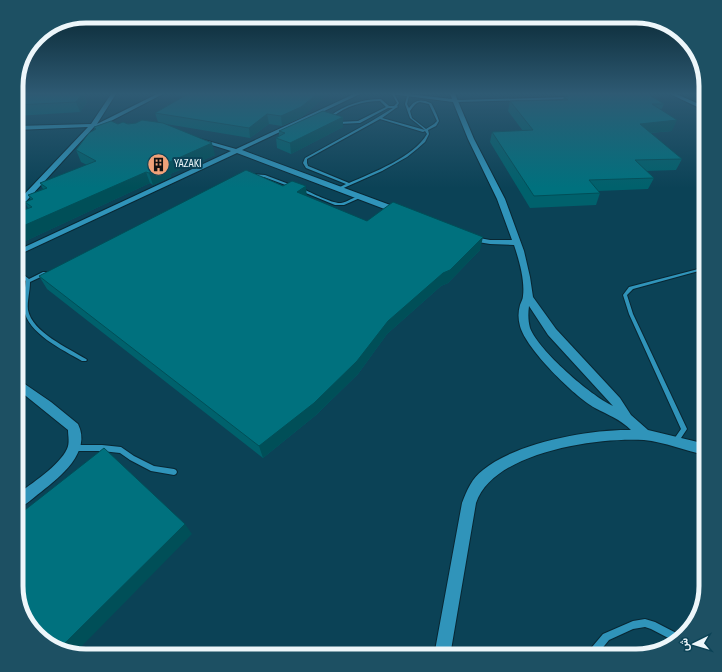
<svg xmlns="http://www.w3.org/2000/svg" width="722" height="672" font-family="'Fira Sans Condensed',Vazirmatn,sans-serif">
<style>
.lines{fill:none;stroke-linecap:round;stroke-linejoin:round}
.lane-casing{stroke:#082733;stroke-width:2}
.street-casing{stroke:#082733;stroke-width:2}
.lane{fill:#3094ba;fill-rule:evenodd}
.street{fill:#3094ba;fill-rule:evenodd}
.wall{fill:#00616c}
.shaded-wall{fill:#004f58}
.building{fill:#00717e;stroke:#004f58}
.labels{text-anchor:middle;dominant-baseline:central;stroke-width:4;stroke-linejoin:round;paint-order:stroke}
.far-poi-label{font-size:10px;fill:#edf6fa;stroke:#0b4256;text-anchor:start}
.rim{fill:none;stroke:#edf6fa;stroke-width:5}
</style>
<rect width="100%" height="100%" fill="#0b4256"/>
<g class="lines">
<defs>
<g id="lane">
<path d="M392 94H394L399 103 397 106 398 107 396 108 382 118 425 130 410 118 405 104 407 96 408 95 409 96 407 104 409 108C413 102 418 99 425 101 426 101 430 103 431 103 433 106 438 117 439 121L436 126 428 130 429 134 425 142 417 149 407 157 382 171 339 190H338V188L346 184 306 168 303 163 305 158 370 122 393 108H388L360 123 337 124 336 123 337 122 358 121 386 107 380 101C362 101 347 106 332 117V120L330 119V116C345 105 362 99 381 99L389 106H394L397 103ZM420 102 429 104 437 121 434 124 426 129 412 118 410 111C413 107 415 103 420 102ZM380 119 423 132 425 131 427 134C414 157 372 173 349 183L308 166 307 163V159Z"/>
<polygon points="570,97 571,99 456,102 455,101 456,100"/>
<polygon points="251,174 265,175 294,186 291,187 264,177 251,176"/>
<path d="M301 189H303C312 193 333 204 341 203 348 202 355 195 362 197L344 205H335L301 191Z"/>
<polygon points="706,267 706,269 633,289 627,295 633,314 687,429 677,444 675,445 673,444 672,442 681,429 629,314 623,295 629,287"/>
<path d="M16 269 29 279 43 272H47V274L30 282C30 291 27 301 28 310 32 332 68 348 86 359L87 360 86 361H82C63 350 27 333 24 309 22 300 25 290 26 281L16 273Z"/>
<polygon points="74,445 102,445 121,447 134,456 154,466 174,469 176,470 177,472 176,474 174,475 151,471 130,460 120,453 102,451 74,451 72,450 71,448 72,446"/>
<polygon points="645,619 655,622 682,636 682,637 674,641 651,629 645,627 633,629 609,640 596,656 586,656 587,653 603,634 633,621"/>
</g>
<g id="street">
<polygon points="111,94 116,94 97,124 157,94 163,94 107,123 114,124 114,126 94,127 19,209 16,209 16,203 88,127 16,130 16,126 91,124"/>
<polygon points="354,94 360,94 242,150 401,209 401,213 395,213 237,153 16,256 16,251 231,151 183,136 183,134 236,149"/>
<path d="M391 94H407L452 99 450 94H455L474 139 505 199 524 251 530 277 533 297 556 329 620 398 631 415 648 430 706 444V455C685 451 665 442 644 440 597 437 493 452 476 503L450 656H434L462 503C467 490 472 478 483 470 515 443 590 429 631 430 620 419 608 415 595 408 574 396 526 349 520 326 518 319 518 312 520 305 521 302 523 299 523 296 525 280 519 260 514 245L490 244 466 240 465 238 469 236 490 240H512L497 199 468 139 453 102ZM529 306 548 335 613 406C590 395 539 351 530 328 528 320 528 314 529 306Z"/>
<polygon points="670,94 676,94 706,107 706,111"/>
<path d="M16 378 51 402 78 424C92 452 60 477 41 492 33 498 25 506 16 509V495C31 484 59 466 67 449 70 443 68 436 68 430L16 388Z"/>
</g>
</defs>
<!-- lane casing -->
<use href="#lane" class="lane-casing"/>
<!-- street casing -->
<use href="#street" class="street-casing"/>
<!-- lane -->
<use href="#lane" class="lane"/>
<!-- street -->
<use href="#street" class="street"/>
</g>
<!-- wall -->
<g class="wall">
<polygon points="16,94 32,95 55,94 83,94 87,102 80,112 16,116"/>
<polygon points="176,94 328,94 302,117 282,126 269,124 250,138 166,124 215,155 170,174 171,177 153,185 150,183 19,244 16,242 16,213 28,208 25,202 31,200 28,195 43,189 40,183 87,165 81,162 76,150 95,130 94,127 118,124 158,122 155,113 183,97 177,96"/>
<polygon points="558,94 648,94 664,104 661,110 672,131 650,133 682,159 676,170 646,171 654,178 648,189 598,191 600,193 596,205 530,208 490,142 492,132 523,131 508,111 510,101 563,100 564,96 560,96"/>
<polygon points="343,117 343,127 291,154 277,148 276,138 279,136 279,131"/>
<polygon points="367,221 480,250 448,283 441,286 387,334 358,374 316,415 263,458 47,289 39,276"/>
<polygon points="670,637 676,640 655,650 655,644"/>
</g>
<!-- shaded-wall -->
<g class="shaded-wall">
<polygon points="20,94 33,94 24,105 18,96"/>
<polygon points="82,94 83,94 87,102 80,112 76,102"/>
<polygon points="317,94 328,94 302,117 282,126 281,116"/>
<polygon points="560,94 565,94 564,96 560,96"/>
<polygon points="267,114 269,124 250,138 249,128"/>
<polygon points="343,117 343,127 291,154 290,143"/>
<polygon points="677,120 672,131 635,134 640,124"/>
<polygon points="212,143 215,155 170,174 171,177 153,185 149,173 165,164"/>
<polygon points="146,172 150,183 19,244 16,240 16,229"/>
<polygon points="306,186 307,199 297,192"/>
<polygon points="483,237 480,250 448,283 441,286 387,334 358,374 316,415 263,458 259,446 388,321"/>
<polygon points="16,450 25,460 16,466"/>
<polygon points="185,524 192,534 74,654 58,650"/>
</g>
<!-- building -->
<g class="building">
<polygon points="16,94 20,94 18,96 56,94 82,94 76,102 16,105"/>
<polygon points="188,94 317,94 301,107 281,116 267,114 249,128 155,113"/>
<polygon points="566,94 648,94 664,104 652,104 677,120 640,124 682,159 635,160 654,178 589,180 600,193 534,196 492,132 533,130 510,101 568,100 564,97 568,96"/>
<polygon points="323,111 343,117 290,143 276,138 285,133 279,131"/>
<polygon points="142,120 163,123 212,143 165,164 167,165 149,173 146,172 16,229 16,213 32,207 25,202 33,199 28,195 47,188 40,183 96,161 76,150 89,133 96,129 94,127 111,121 118,124 123,122 128,124 136,123"/>
<polygon points="246,170 283,186 292,181 306,186 297,192 367,221 393,202 483,237 450,270 443,273 388,321 357,361 314,403 259,446 39,276"/>
<polygon points="104,448 185,524 58,650 36,635 16,591 16,517"/>
<polygon points="670,637 676,640 669,643"/>
</g>
<!-- sky -->
<linearGradient id="sky" x2="0" y2="1"><stop stop-color="#06242f"/><stop offset="0.5" stop-color="#2e5a73"/><stop offset="1" stop-color="#2e5a73" stop-opacity="0"/></linearGradient>
<rect width="722" height="188" fill="url(#sky)"/>
<!-- icons -->
<defs>
<symbol id="building-disc" viewBox="-11 -11 22 22"><circle r="9.5" fill="#f0a279" stroke="#0b4256"/><path d="M-4-6H4V6H1V3H-1V6H-4ZM-2.5-4.3h1.7v1.8h-1.7ZM.8-4.3h1.7v1.8H.8ZM-2.5-1h1.7V.8h-1.7ZM.8-1h1.7V.8H.8Z" fill="#111"/></symbol>
</defs>
<g fill-rule="evenodd">
<use href="#building-disc" x="146" y="152" width="25" height="25"/>
</g>
<g class="labels">
<!-- far-poi labels -->
<g class="far-poi-label">
<text x="174" y="164">YAZAKI</text>
</g>
</g>
<!-- crop -->
<path d="M0 0H722V672H0ZM86 23H636A63 63 0 0 1 699 86V586A63 63 0 0 1 636 649H86A63 63 0 0 1 23 586V86A63 63 0 0 1 86 23Z" fill="#1d5063" fill-rule="evenodd"/>
<path class="rim" d="M86 23H636A63 63 0 0 1 699 86V586A63 63 0 0 1 636 649H86A63 63 0 0 1 23 586V86A63 63 0 0 1 86 23Z"/>
<!-- north arrow -->
<g transform="translate(694 644) rotate(265)" stroke="#0b4256" stroke-width="3" paint-order="stroke">
<path d="M0-3L7 15L0 10L-7 15Z" fill="#edf6fa"/>
<text y="-6" font-size="11" font-weight="bold" text-anchor="middle" fill="#edf6fa">ش</text>
</g>
</svg>
